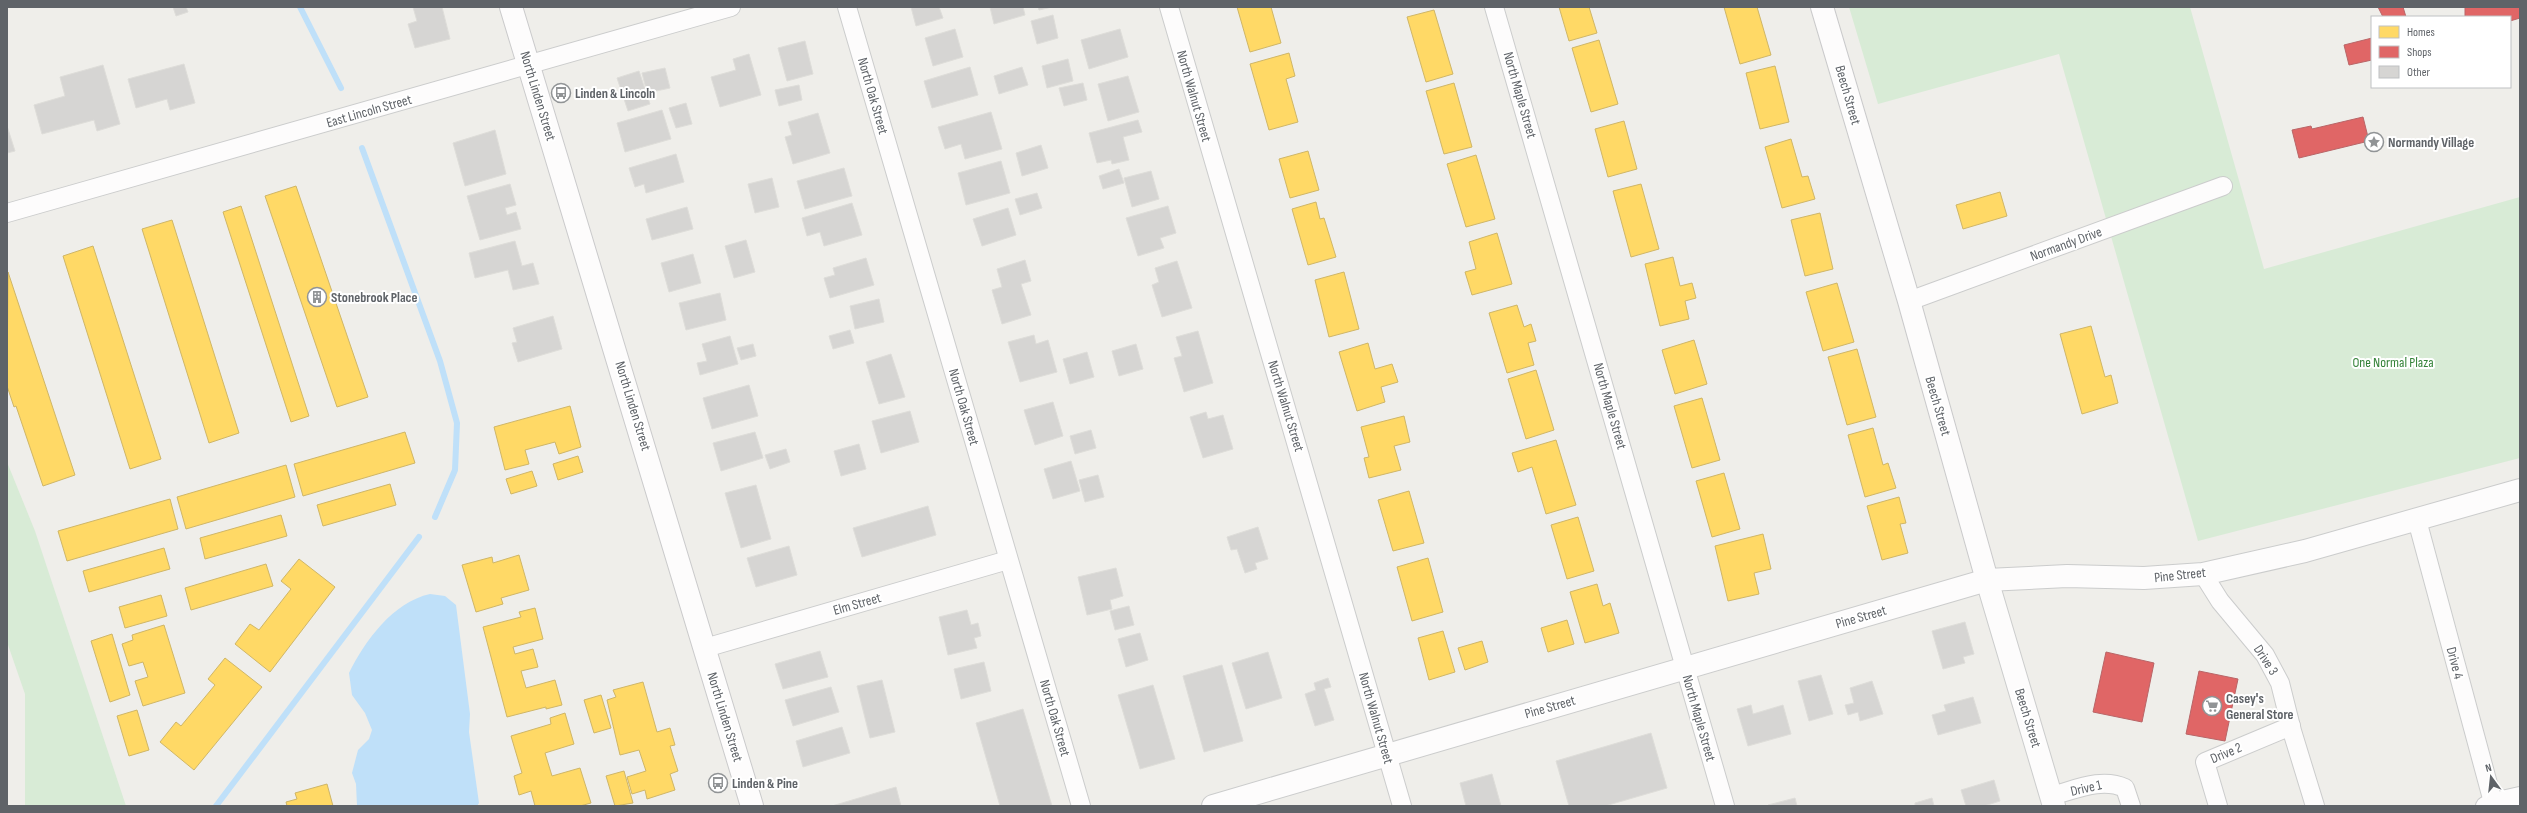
<svg xmlns="http://www.w3.org/2000/svg" width="2527" height="813" font-family="'Sofia Sans Condensed',sans-serif">
<style>
.green{fill:#d8ebd6}
.water{fill:#bfe0f9}
.homes{fill:#ffd966;stroke:#cfb667}
.shops{fill:#e06666;stroke:#b96567}
.lines{fill:none;stroke-linecap:round;stroke-linejoin:round}
.stream{stroke:#bfe0f9;stroke-width:6}
.building{fill:#d6d5d3;stroke:#deddd9}
.minor-casing{stroke:#cbcccc;stroke-width:20}
.tertiary-casing{stroke:#cbcccc;stroke-width:24}
.secondary-casing{stroke:#cacacb;stroke-width:24}
.minor{stroke:#fdfcfc;stroke-width:18}
.tertiary{stroke:#fdfcfc;stroke-width:22}
.secondary{stroke:#fdfcfc;stroke-width:22}
.labels{text-anchor:middle;dominant-baseline:central;stroke-width:4;stroke-linejoin:round;paint-order:stroke}
.poi-label{font-size:14px;font-weight:bold;fill:#5f6368;stroke:#fff;text-anchor:start}
.street-label{font-size:14px;fill:#5f6368;stroke:#fff}
.park-label{font-size:14px;fill:#348238;stroke:#fff}
</style>
<rect width="100%" height="100%" fill="#efeeea"/>
<!-- green -->
<g class="green">
<polygon points="1849,7 2190,7 2264,269 2520,197 2520,458 2198,541 2059,54 1878,104"/>
<polygon points="7,462 35,531 126,806 25,806 25,694 7,642"/>
</g>
<!-- water -->
<path class="water" d="M430 594 445 596 456 605 470 714 469 732 479 803 477 806H357L356 784 352 773 358 750 369 739 372 730 365 713 352 695 349 673C365 641 393 602 430 594Z"/>
<!-- homes -->
<g class="homes">
<polygon points="1237,7 1271,7 1281,43 1250,52"/>
<polygon points="1559,7 1589,7 1597,33 1569,41"/>
<polygon points="1724,7 1757,7 1771,55 1740,64"/>
<polygon points="1434,10 1453,74 1426,82 1407,17"/>
<polygon points="1599,40 1618,104 1591,112 1572,48"/>
<polygon points="1289,53 1295,76 1286,79 1298,122 1269,130 1250,64"/>
<polygon points="1775,66 1789,122 1760,129 1746,73"/>
<polygon points="1454,83 1472,147 1444,154 1426,91"/>
<polygon points="1624,121 1637,169 1608,177 1595,129"/>
<polygon points="1791,139 1802,177 1808,176 1815,199 1782,208 1765,147"/>
<polygon points="1308,151 1319,190 1290,198 1279,159"/>
<polygon points="1476,155 1495,219 1466,227 1447,164"/>
<polygon points="1641,184 1659,249 1631,257 1613,191"/>
<polygon points="296,186 368,397 337,407 265,196"/>
<polygon points="2000,192 2007,216 1963,229 1956,205"/>
<polygon points="1316,202 1320,219 1324,218 1336,257 1308,265 1292,209"/>
<polygon points="241,206 309,416 291,422 223,212"/>
<polygon points="1820,213 1833,269 1805,276 1791,220"/>
<polygon points="172,220 239,433 209,443 142,229"/>
<polygon points="1497,233 1512,284 1472,295 1465,272 1476,269 1469,242"/>
<polygon points="93,246 161,459 130,469 63,256"/>
<polygon points="1673,257 1680,286 1692,283 1696,298 1685,301 1689,319 1660,326 1645,264"/>
<polygon points="8,272 75,475 43,486 16,406 14,407 7,386"/>
<polygon points="1344,272 1359,329 1329,337 1315,280"/>
<polygon points="1837,283 1854,342 1823,351 1806,292"/>
<polygon points="1517,305 1524,327 1531,324 1536,341 1528,343 1534,365 1507,373 1489,313"/>
<polygon points="2091,326 2105,377 2111,375 2118,403 2082,414 2060,334"/>
<polygon points="1694,340 1707,384 1675,394 1662,350"/>
<polygon points="1368,343 1375,369 1392,364 1398,382 1381,387 1385,402 1357,411 1339,352"/>
<polygon points="1857,349 1876,417 1847,425 1828,357"/>
<polygon points="1536,370 1554,430 1526,439 1508,379"/>
<polygon points="1702,398 1720,460 1692,468 1674,406"/>
<polygon points="570,406 581,447 559,454 555,442 525,450 529,464 505,470 494,427"/>
<polygon points="1404,416 1410,442 1394,446 1401,470 1369,478 1364,458 1369,457 1361,427"/>
<polygon points="1873,428 1883,465 1888,463 1896,488 1865,497 1848,435"/>
<polygon points="405,432 415,463 303,496 294,464"/>
<polygon points="1556,440 1576,505 1546,514 1532,467 1518,472 1512,453"/>
<polygon points="578,456 583,472 558,480 553,464"/>
<polygon points="286,465 295,497 186,529 177,497"/>
<polygon points="532,471 537,486 511,494 506,479"/>
<polygon points="1724,473 1740,529 1712,537 1696,481"/>
<polygon points="390,484 396,505 323,526 317,505"/>
<polygon points="1409,491 1424,543 1393,551 1378,500"/>
<polygon points="1899,497 1906,523 1900,524 1908,553 1882,560 1867,506"/>
<polygon points="170,499 178,529 67,561 58,531"/>
<polygon points="281,515 287,536 205,559 200,538"/>
<polygon points="1578,517 1594,571 1567,579 1551,525"/>
<polygon points="1763,534 1771,569 1754,573 1759,594 1728,601 1715,546"/>
<polygon points="164,548 170,569 89,592 83,571"/>
<polygon points="519,555 529,590 501,598 503,604 476,612 462,565 492,557 493,563"/>
<polygon points="1428,558 1443,612 1412,621 1397,567"/>
<polygon points="299,559 335,587 270,672 235,644 250,624 259,630 291,589 281,581"/>
<polygon points="266,564 273,586 191,610 185,588"/>
<polygon points="1597,584 1603,606 1610,603 1619,633 1585,643 1570,592"/>
<polygon points="161,595 167,616 125,628 119,607"/>
<polygon points="535,608 543,639 513,647 515,654 533,649 538,667 521,671 526,688 555,680 562,705 546,709 546,707 507,717 483,627 521,617 519,612"/>
<polygon points="1567,620 1574,644 1548,652 1541,628"/>
<polygon points="164,625 185,693 143,706 135,681 148,677 143,662 129,666 122,644 133,640 132,635"/>
<polygon points="1443,631 1455,672 1429,680 1418,638"/>
<polygon points="112,634 130,695 110,702 91,641"/>
<polygon points="1482,641 1488,662 1465,670 1458,648"/>
<polygon points="225,658 262,687 194,770 160,742 176,722 181,726 215,685 208,679"/>
<polygon points="643,682 657,732 670,728 675,745 670,746 678,771 670,774 675,790 647,799 645,790 632,794 627,777 646,771 639,750 620,755 607,700 616,697 613,690"/>
<polygon points="601,695 611,728 594,733 584,700"/>
<polygon points="137,710 149,750 129,756 117,716"/>
<polygon points="565,713 574,744 545,753 552,776 580,768 591,803 580,806 535,806 531,791 519,795 514,776 522,773 511,736 551,724 550,718"/>
<polygon points="624,771 633,803 615,806 606,776"/>
<polygon points="327,784 333,806 287,806 286,802 297,799 295,793"/>
</g>
<!-- shops -->
<g class="shops">
<polygon points="2378,7 2403,7 2406,17 2383,17"/>
<polygon points="2465,7 2520,7 2520,18 2510,21 2510,17 2465,17"/>
<polygon points="2372,38 2372,60 2349,65 2344,45"/>
<polygon points="2363,117 2369,141 2299,158 2292,130 2311,126 2312,129"/>
<polygon points="2106,652 2154,663 2142,722 2093,712"/>
<polygon points="2199,671 2238,679 2225,741 2186,734"/>
</g>
<g class="lines">
<!-- stream -->
<g class="stream">
<polyline points="300,7 341,88"/>
<polyline points="362,148 440,361 457,423 455,470 435,517"/>
<polyline points="216,806 419,537"/>
</g>
</g>
<!-- building -->
<g class="building">
<polygon points="173,7 186,7 188,12 176,16"/>
<polygon points="413,7 442,7 450,39 415,48 408,24 417,21"/>
<polygon points="911,7 939,7 943,18 916,26"/>
<polygon points="990,7 1023,7 1025,15 994,24"/>
<polygon points="1038,7 1052,7 1039,10"/>
<polygon points="1053,15 1058,38 1037,44 1031,21"/>
<polygon points="955,29 963,57 933,66 925,38"/>
<polygon points="1120,29 1128,57 1089,69 1081,40"/>
<polygon points="805,41 813,74 787,81 778,48"/>
<polygon points="749,54 761,95 720,107 711,77 736,70 733,59"/>
<polygon points="1068,59 1073,81 1047,88 1042,66"/>
<polygon points="184,64 195,103 170,110 167,99 136,108 128,79"/>
<polygon points="103,65 120,124 97,131 94,120 42,134 34,105 65,96 60,77"/>
<polygon points="970,67 978,95 932,108 924,81"/>
<polygon points="1022,67 1028,85 999,94 994,76"/>
<polygon points="665,68 670,88 647,93 642,73"/>
<polygon points="639,71 650,104 628,111 617,78"/>
<polygon points="1128,76 1139,112 1108,121 1098,84"/>
<polygon points="1083,83 1087,100 1064,106 1059,88"/>
<polygon points="799,85 802,100 779,106 775,90"/>
<polygon points="686,103 692,124 676,128 669,108"/>
<polygon points="662,110 671,139 625,152 617,123"/>
<polygon points="991,112 1002,149 965,159 961,144 945,149 938,127"/>
<polygon points="818,113 830,153 793,164 785,137 792,135 788,122"/>
<polygon points="1138,120 1142,132 1123,137 1129,160 1112,164 1111,160 1097,163 1089,133"/>
<polygon points="7,126 15,151 7,153"/>
<polygon points="495,130 506,174 465,186 453,143"/>
<polygon points="1041,145 1048,168 1022,176 1016,153"/>
<polygon points="676,154 684,182 646,193 644,184 635,187 629,168"/>
<polygon points="1001,161 1010,193 966,205 958,173"/>
<polygon points="844,168 852,196 805,209 797,181"/>
<polygon points="1119,169 1124,183 1103,189 1099,176"/>
<polygon points="1151,171 1159,199 1132,207 1124,178"/>
<polygon points="772,178 779,207 755,213 748,184"/>
<polygon points="510,184 516,205 505,208 507,215 516,212 521,229 480,240 467,196"/>
<polygon points="1037,193 1042,208 1020,215 1015,199"/>
<polygon points="852,203 862,235 824,246 820,232 807,236 802,218"/>
<polygon points="1168,206 1176,233 1160,238 1164,248 1138,256 1126,218"/>
<polygon points="687,207 693,229 652,240 646,219"/>
<polygon points="1008,208 1016,235 982,246 973,219"/>
<polygon points="746,240 755,272 734,278 725,246"/>
<polygon points="515,241 522,266 533,263 539,284 513,290 508,270 475,278 469,253"/>
<polygon points="693,254 701,283 669,292 661,263"/>
<polygon points="866,258 874,285 830,298 824,278 835,275 833,268"/>
<polygon points="1025,260 1031,281 1021,284 1031,315 1002,324 992,290 1002,287 997,269"/>
<polygon points="1177,261 1192,308 1162,317 1152,285 1159,282 1155,268"/>
<polygon points="720,293 726,320 686,330 679,303"/>
<polygon points="879,299 884,322 855,329 850,306"/>
<polygon points="553,316 562,349 518,362 512,343 517,342 513,328"/>
<polygon points="850,330 854,343 833,349 829,336"/>
<polygon points="1198,331 1213,383 1184,392 1174,358 1182,356 1176,337"/>
<polygon points="1034,335 1036,344 1048,340 1057,372 1020,382 1008,342"/>
<polygon points="730,336 738,364 700,375 697,363 707,361 702,344"/>
<polygon points="753,344 756,356 741,360 737,348"/>
<polygon points="1136,344 1143,369 1119,376 1112,351"/>
<polygon points="1087,352 1094,377 1070,384 1063,359"/>
<polygon points="891,354 905,397 879,404 866,362"/>
<polygon points="749,385 758,416 712,429 703,398"/>
<polygon points="1053,402 1063,436 1035,445 1024,410"/>
<polygon points="910,411 919,442 881,453 872,421"/>
<polygon points="1206,412 1208,419 1223,415 1233,449 1203,458 1190,417"/>
<polygon points="1091,430 1096,448 1075,454 1070,436"/>
<polygon points="755,432 763,458 721,471 713,443"/>
<polygon points="859,444 866,469 841,476 834,451"/>
<polygon points="786,449 790,462 770,469 765,455"/>
<polygon points="1071,461 1080,491 1053,499 1044,469"/>
<polygon points="1098,475 1104,497 1085,502 1079,480"/>
<polygon points="756,485 771,539 741,548 725,493"/>
<polygon points="928,506 936,535 862,557 853,528"/>
<polygon points="1258,527 1268,559 1255,563 1257,569 1245,573 1237,549 1231,550 1227,537"/>
<polygon points="789,546 797,575 756,587 747,558"/>
<polygon points="1116,568 1123,596 1110,600 1112,609 1087,615 1078,577"/>
<polygon points="1129,606 1134,625 1115,630 1110,611"/>
<polygon points="967,610 971,625 978,623 981,636 974,638 977,648 948,655 939,617"/>
<polygon points="1965,622 1974,654 1963,657 1965,663 1943,669 1932,631"/>
<polygon points="1140,633 1148,660 1126,667 1118,639"/>
<polygon points="820,651 828,677 783,689 775,664"/>
<polygon points="1268,652 1282,698 1246,709 1232,663"/>
<polygon points="984,662 991,691 961,699 954,669"/>
<polygon points="1222,665 1243,741 1204,752 1183,676"/>
<polygon points="1821,675 1833,714 1809,721 1798,681"/>
<polygon points="1328,678 1331,687 1324,689 1334,720 1315,726 1305,694 1316,690 1314,683"/>
<polygon points="882,680 895,732 870,738 857,686"/>
<polygon points="1872,681 1883,714 1860,721 1858,712 1848,715 1845,705 1854,703 1850,688"/>
<polygon points="1153,685 1175,759 1140,769 1118,695"/>
<polygon points="831,687 839,712 793,726 785,700"/>
<polygon points="1973,697 1981,723 1938,735 1932,715 1946,711 1944,705"/>
<polygon points="1751,705 1753,714 1783,705 1791,734 1748,746 1737,709"/>
<polygon points="1023,709 1052,806 1000,806 976,723"/>
<polygon points="842,727 850,753 803,767 796,741"/>
<polygon points="1651,733 1667,788 1605,806 1569,806 1556,761"/>
<polygon points="1492,774 1501,806 1466,806 1460,783"/>
<polygon points="1994,780 2000,801 1984,806 1966,806 1961,790"/>
<polygon points="896,787 901,806 832,806"/>
<polygon points="1795,798 1797,806 1769,806 1768,805"/>
<polygon points="1932,798 1934,806 1915,806 1915,803"/>
</g>
<g class="lines">
<defs>
<g id="minor">
<polyline points="847,7 1081,806"/>
<polyline points="1169,7 1402,806"/>
<polyline points="1494,7 1725,806"/>
<polyline points="7,213 731,7"/>
<polyline points="1909,301 2223,186"/>
<polyline points="2417,520 2494,806"/>
<polyline points="2203,574 2220,601 2265,655 2280,683 2292,731 2315,806"/>
<polyline points="705,648 1008,560"/>
<path d="M2051 796C2075 790 2101 777 2125 788L2131 806"/>
<polyline points="2218,806 2205,762 2291,726"/>
<polyline points="2485,806 2493,802 2520,796"/>
</g>
<g id="tertiary">
<polyline points="1987,580 2054,806"/>
<polyline points="1213,806 1987,580 2067,576 2144,578 2203,574 2305,551 2520,490"/>
</g>
<g id="secondary">
<polyline points="511,7 752,806"/>
<polyline points="1822,7 1909,301 1987,580"/>
</g>
</defs>
<!-- minor casing -->
<use href="#minor" class="minor-casing"/>
<!-- tertiary casing -->
<use href="#tertiary" class="tertiary-casing"/>
<!-- secondary casing -->
<use href="#secondary" class="secondary-casing"/>
<!-- minor -->
<use href="#minor" class="minor"/>
<!-- tertiary -->
<use href="#tertiary" class="tertiary"/>
<!-- secondary -->
<use href="#secondary" class="secondary"/>
</g>
<!-- icons -->
<defs>
<symbol id="bus-ring" viewBox="-11 -11 22 22"><circle r="9.5" fill="#fff" stroke="#919496" stroke-width="1.5"/><path d="M-5-6H5V4H4V6H2V4H-2V6H-4V4H-5ZM-3.5-4V0h7V-4ZM-3.5 1.2v1.5H-2V1.2ZM2 1.2v1.5H3.5V1.2Z" fill="#919496"/></symbol>
<symbol id="sight-ring" viewBox="-11 -11 22 22"><circle r="9.5" fill="#fff" stroke="#919496" stroke-width="1.5"/><path d="M0-6L1.8-2.2L6-1.7L2.9 1.2L3.7 5.4L0 3.3L-3.7 5.4L-2.9 1.2L-6-1.7L-1.8-2.2Z" fill="#919496"/></symbol>
<symbol id="building-ring" viewBox="-11 -11 22 22"><circle r="9.5" fill="#fff" stroke="#919496" stroke-width="1.5"/><path d="M-4-6H4V6H1V3H-1V6H-4ZM-2.5-4.3h1.7v1.8h-1.7ZM.8-4.3h1.7v1.8H.8ZM-2.5-1h1.7V.8h-1.7ZM.8-1h1.7V.8H.8Z" fill="#919496"/></symbol>
<symbol id="supermarket-ring" viewBox="-11 -11 22 22"><circle r="9.5" fill="#fff" stroke="#919496" stroke-width="1.5"/><path d="M-6-5.5h2.5l.6 2H6L4.5 2H-2.5L-4.4-4H-6ZM-1.5 3.2a1.3 1.3 0 1 0 .1 0ZM3 3.2a1.3 1.3 0 1 0 .1 0Z" fill="#919496"/></symbol>
</defs>
<g fill-rule="evenodd">
<use href="#bus-ring" x="550" y="82" width="22" height="22"/>
<use href="#sight-ring" x="2363" y="131" width="22" height="22"/>
<use href="#building-ring" x="306" y="286" width="22" height="22"/>
<use href="#supermarket-ring" x="2201" y="695" width="22" height="22"/>
<use href="#bus-ring" x="707" y="772" width="22" height="22"/>
</g>
<g class="labels">
<!-- poi labels -->
<g class="poi-label">
<text x="575" y="93">Linden &amp; Lincoln</text>
<text x="2388" y="142">Normandy Village</text>
<text x="331" y="297">Stonebrook Place</text>
<text x="2226" y="698">Casey's<tspan x="2226" dy="16">General Store</tspan></text>
<text x="732" y="783">Linden &amp; Pine</text>
</g>
<!-- street labels -->
<g class="street-label">
<text transform="translate(1520 95) rotate(74)">North Maple Street</text>
<text transform="translate(1848 95) rotate(74)">Beech Street</text>
<text transform="translate(538 96) rotate(73)">North Linden Street</text>
<text transform="translate(873 96) rotate(74)">North Oak Street</text>
<text transform="translate(1194 96) rotate(74)">North Walnut Street</text>
<text transform="translate(369 111) rotate(-16)">East Lincoln Street</text>
<text transform="translate(2066 244) rotate(-20)">Normandy Drive</text>
<text transform="translate(633 406) rotate(73)">North Linden Street</text>
<text transform="translate(1286 406) rotate(73)">North Walnut Street</text>
<text transform="translate(1610 406) rotate(74)">North Maple Street</text>
<text transform="translate(1938 406) rotate(74)">Beech Street</text>
<text transform="translate(964 407) rotate(74)">North Oak Street</text>
<text transform="translate(2180 575) rotate(-6)">Pine Street</text>
<text transform="translate(857 604) rotate(-16)">Elm Street</text>
<text transform="translate(1861 617) rotate(-16)">Pine Street</text>
<text transform="translate(2266 660) rotate(57)">Drive 3</text>
<text transform="translate(2455 663) rotate(75)">Drive 4</text>
<text transform="translate(1550 707) rotate(-16)">Pine Street</text>
<text transform="translate(725 717) rotate(73)">North Linden Street</text>
<text transform="translate(1055 718) rotate(74)">North Oak Street</text>
<text transform="translate(1376 718) rotate(74)">North Walnut Street</text>
<text transform="translate(1699 718) rotate(74)">North Maple Street</text>
<text transform="translate(2028 718) rotate(73)">Beech Street</text>
<text transform="translate(2226 753) rotate(-23)">Drive 2</text>
<text transform="translate(2086 788) rotate(-13)">Drive 1</text>
</g>
<!-- park labels -->
<g class="park-label">
<text x="2393" y="362">One Normal Plaza</text>
</g>
</g>
<!-- border -->
<rect width="2527" height="813" fill="none" stroke="#5f6368" stroke-width="16"/>
<!-- legend -->
<rect x="2371" y="16" width="140" height="72" fill="#ffffff" stroke="#bfc1c3"/>
<rect x="2379" y="26" width="20" height="12" fill="#ffd966" stroke="#bfc1c3"/>
<text x="2407" y="36" font-size="12" fill="#5f6368">Homes</text>
<rect x="2379" y="46" width="20" height="12" fill="#e06666" stroke="#bfc1c3"/>
<text x="2407" y="56" font-size="12" fill="#5f6368">Shops</text>
<rect x="2379" y="66" width="20" height="12" fill="#d6d5d3" stroke="#bfc1c3"/>
<text x="2407" y="76" font-size="12" fill="#5f6368">Other</text>
<!-- north arrow -->
<g transform="translate(2491 777) rotate(345)" stroke="#ffffff" stroke-width="3" paint-order="stroke">
<path d="M0-3L7 15L0 10L-7 15Z" fill="#5f6368"/>
<text y="-6" font-size="11" font-weight="bold" text-anchor="middle" fill="#5f6368">N</text>
</g>
</svg>
